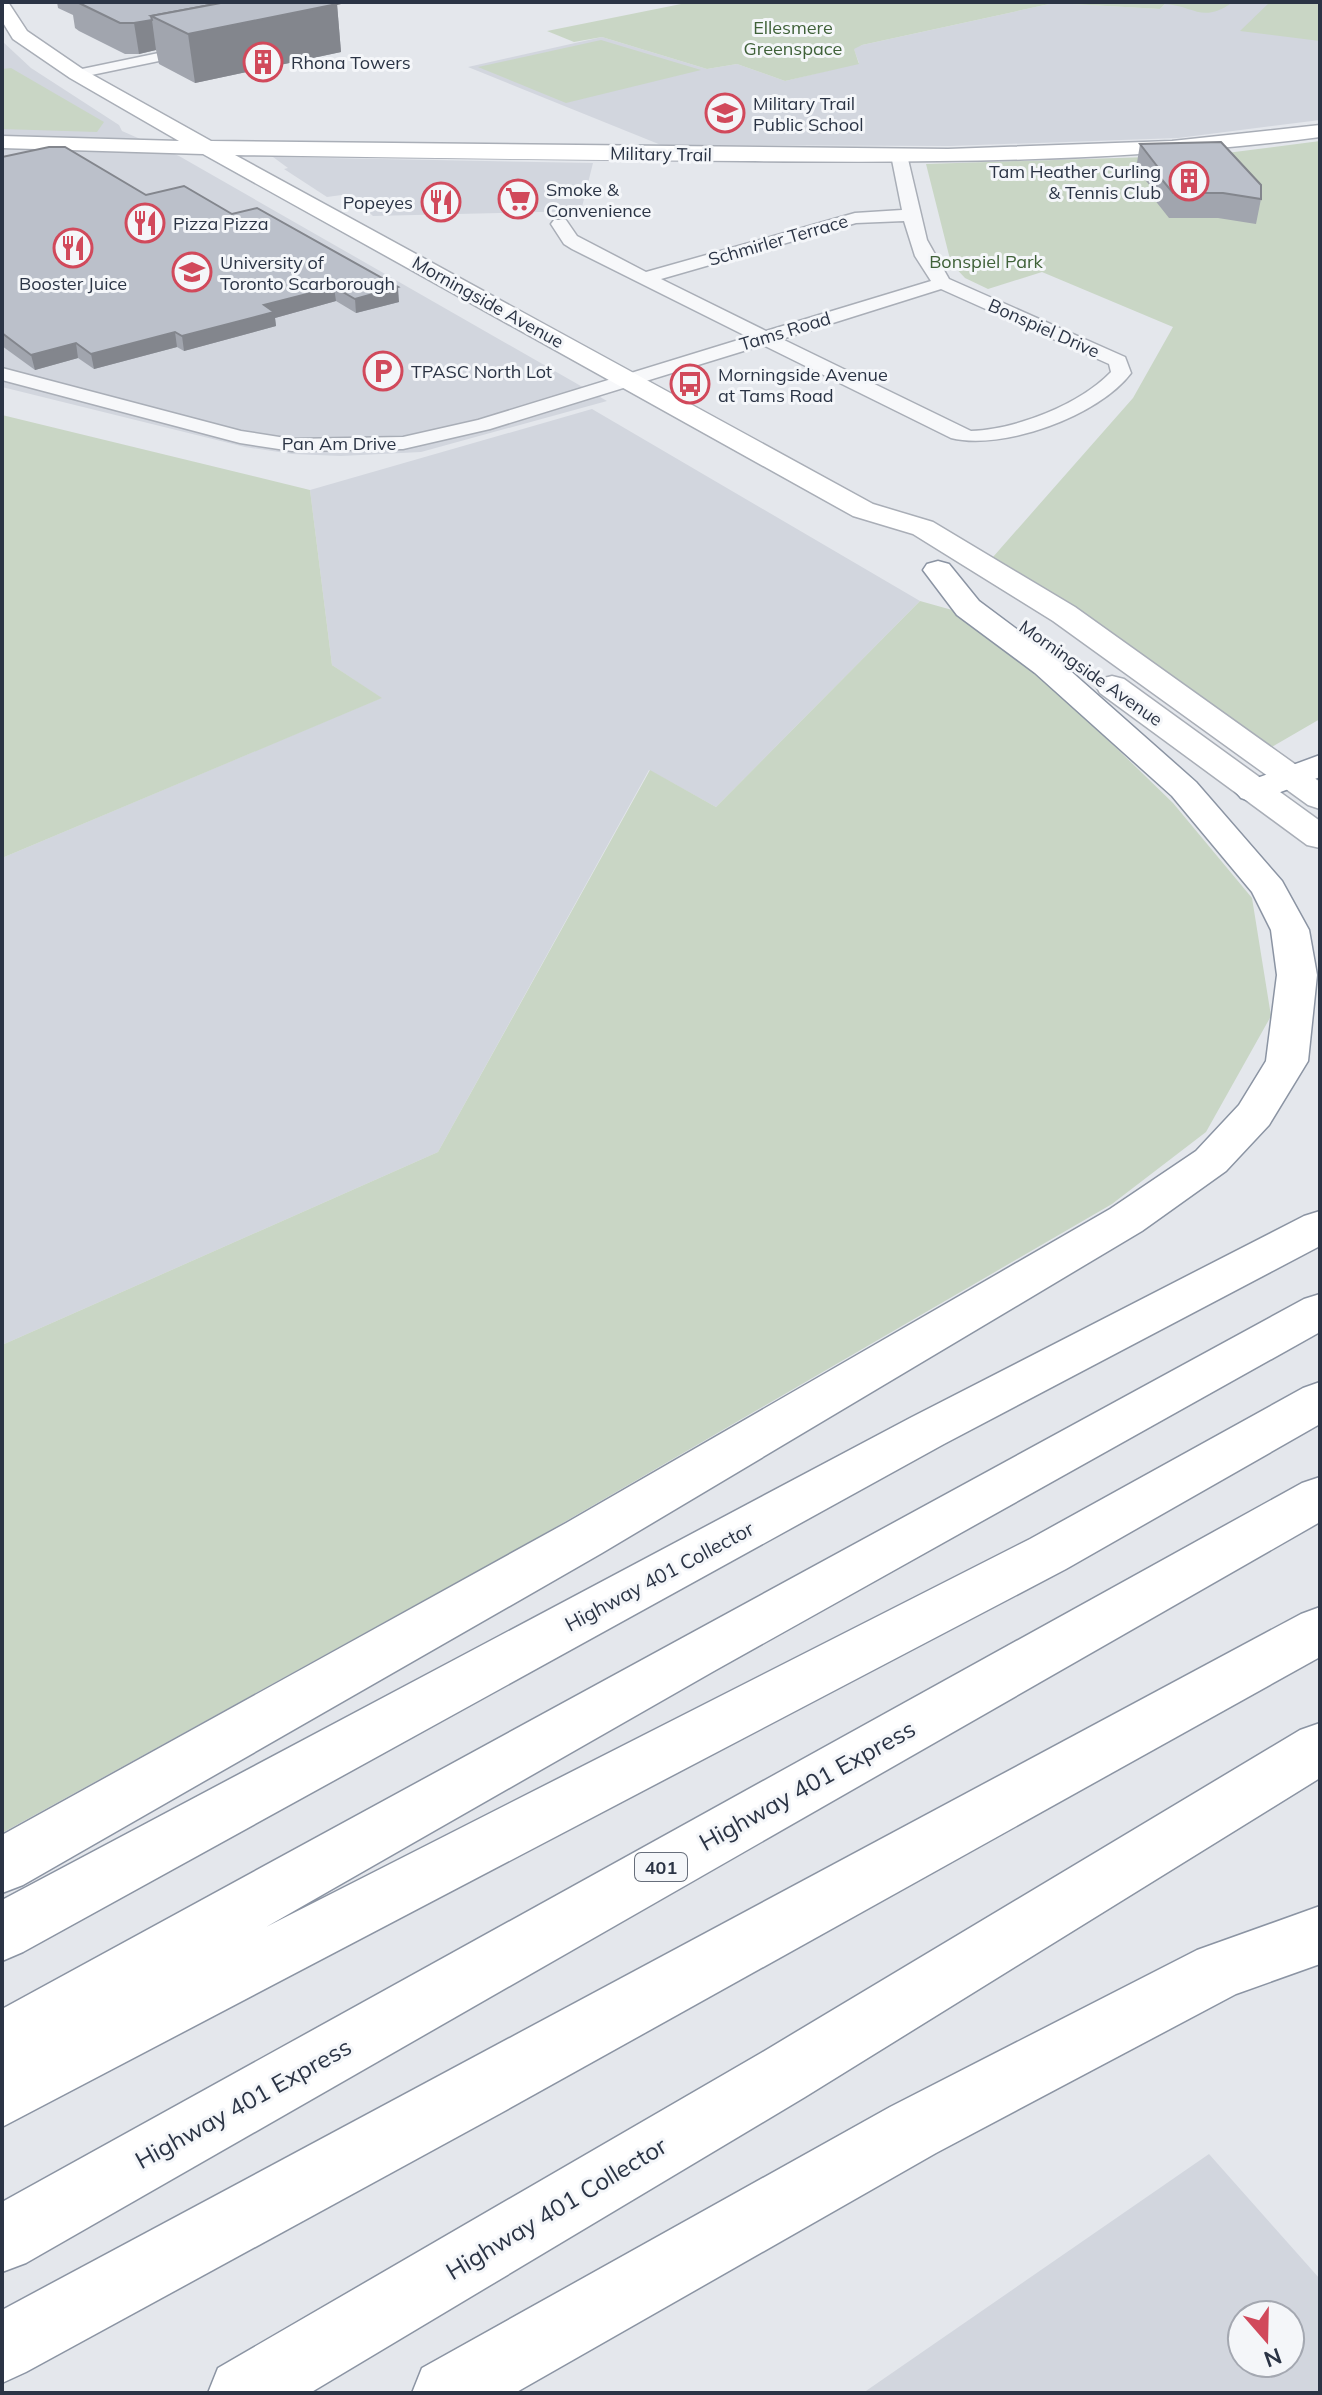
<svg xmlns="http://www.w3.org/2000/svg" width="1322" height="2395" font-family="Mulish,sans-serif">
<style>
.built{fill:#d2d6de;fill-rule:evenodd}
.green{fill:#c9d6c5}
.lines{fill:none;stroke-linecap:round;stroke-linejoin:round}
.street-casing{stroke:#a9aeb7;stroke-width:3}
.secondary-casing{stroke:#a9aeb7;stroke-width:3}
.highway-casing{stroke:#8b94a3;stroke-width:3}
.street{fill:#f7f8fa;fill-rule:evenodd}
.secondary{fill:#fff;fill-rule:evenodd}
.highway{fill:#fff;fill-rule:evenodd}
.wall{fill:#a1a5ae}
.shaded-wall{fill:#83868d}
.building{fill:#bbc0ca;stroke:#83868d;stroke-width:2}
.labels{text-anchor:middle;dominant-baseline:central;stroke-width:6;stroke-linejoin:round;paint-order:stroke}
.far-park-label{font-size:18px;fill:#3f6138;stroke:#f4f6f9}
.far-poi-label{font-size:18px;fill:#2b3445;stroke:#f4f6f9;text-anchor:start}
.far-street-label{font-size:18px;fill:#2b3445;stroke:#f4f6f9}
.shield{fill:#f4f6f9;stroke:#676e7b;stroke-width:2}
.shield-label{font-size:18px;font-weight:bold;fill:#2b3445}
.street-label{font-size:20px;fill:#2b3445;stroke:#f4f6f9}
.near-street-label{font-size:24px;fill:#2b3445;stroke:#f4f6f9}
</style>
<rect width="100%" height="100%" fill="#e4e7ec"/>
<!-- built -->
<g class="built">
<polygon points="1167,2 1320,2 1320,120 1178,138 950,146 661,145 468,67 602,37 707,69 737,64 785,81 859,63 853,47 1054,3 1160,9"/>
<polygon points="2,41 31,68 119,125 122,131 179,156 607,401 421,452 341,456 292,454 245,447 2,387"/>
<polygon points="273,157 435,160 593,163 581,211 373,216 349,194 327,197 284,169 288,168"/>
<polygon points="592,409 920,601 716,807 649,770 438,1152 2,1345 2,858 381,698 332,665 310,490"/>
<path d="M1209 2154 1320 2279V2393H863ZM1242 2315H1290V2363H1242Z"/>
</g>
<!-- green -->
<g class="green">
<path d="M691 2H1233C1202 24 1195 6 1165 4L1160 9 1054 3 862 45 854 49 859 64 785 81 737 64 707 69 602 37 574 42 547 31Z"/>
<polygon points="1270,2 1320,2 1320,41 1240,31"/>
<polygon points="601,40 701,70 566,103 478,67"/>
<polygon points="11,68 104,122 97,132 2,129 2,69"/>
<polygon points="1320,141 1320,719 1270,748 993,557 1133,398 1173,327 1042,272 988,289 965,278 951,263 926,164 1211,155"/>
<polygon points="2,415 310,490 332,665 382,698 2,858"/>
<polygon points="920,601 970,615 1035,669 1173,803 1252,898 1271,1016 1206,1132 1112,1204 530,1542 2,1833 2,1345 438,1152 650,770 716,807"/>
</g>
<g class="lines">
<defs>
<g id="street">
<polygon points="202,44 209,48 207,51 77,78 70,74 77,70"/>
<path d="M899 150 907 155 927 240 949 279 1125 357 1131 373C1099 416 1002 451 951 438L763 345 490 429 403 449 292 451 240 443 2 380V368L241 431 292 439 403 437 478 420 748 337 572 249 564 244 551 224 554 220H566L577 236 646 272 855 213 902 210 891 155ZM904 221 915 256 931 281 766 331 661 279 856 223ZM941 289 1109 364 1111 372C1079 405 1017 429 971 431L782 339Z"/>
</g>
<g id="secondary">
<path d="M2 2H8L27 31 84 70 211 141 948 149 1172 141 1320 125V137C1129 162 937 163 745 161 575 160 405 158 235 155L873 504 933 522 1075 607 1320 782V809L1308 805 1053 621 913 534 853 516 203 154 2 148V136L179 141 70 78 13 39 2 21Z"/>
<polygon points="1112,676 1124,679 1320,821 1320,848 1307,845 1100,693 1096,686 1100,679"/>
</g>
<g id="highway">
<polygon points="938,561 949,564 979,601 1057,659 1196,782 1282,881 1309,930 1317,975 1308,1061 1269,1125 1226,1171 1142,1231 602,1553 23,1885 2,1893 2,1835 566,1523 1110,1209 1196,1151 1239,1105 1266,1061 1277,975 1271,930 1252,892 1172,796 1035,673 957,615 923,570 927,564"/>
<polygon points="1320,755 1320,777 1265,798 1253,802 1241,798 1235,791 1241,784"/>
<polygon points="1320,1211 1320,1246 944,1444 23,1952 2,1961 2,1900 910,1418 1304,1216"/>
<polygon points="1320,1294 1320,1332 714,1671 266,1927 1030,1539 1303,1388 1320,1382 1320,1424 1066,1569 2,2127 2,2009 1304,1299"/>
<polygon points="1320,1477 1320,1522 26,2263 2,2272 2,2202 1302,1483"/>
<polygon points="1320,1607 1320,1657 501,2113 26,2372 2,2383 2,2310 1301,1614"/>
<polygon points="1320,1723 1320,1778 805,2097 310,2393 208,2393 218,2368 761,2053 1300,1730"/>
<polygon points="1320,1906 1320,1964 1236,1994 936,2153 515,2393 412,2393 422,2368 890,2107 1197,1950"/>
</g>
</defs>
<!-- street casing -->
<use href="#street" class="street-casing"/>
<!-- secondary casing -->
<use href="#secondary" class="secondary-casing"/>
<!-- highway casing -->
<use href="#highway" class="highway-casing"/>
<!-- street -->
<use href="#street" class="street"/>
<!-- secondary -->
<use href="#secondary" class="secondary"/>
<!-- highway -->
<use href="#highway" class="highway"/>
</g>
<!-- wall -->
<g class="wall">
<polygon points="57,2 331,2 337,4 341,52 195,83 159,64 156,50 139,54 125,54 79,31 75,28 73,15 58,8"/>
<polygon points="1140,144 1261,199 1256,224 1218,218 1169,218 1150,194 1151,187 1136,169"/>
<polygon points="2,157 146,195 232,214 399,302 356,313 336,301 275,318 276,326 184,351 177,347 94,369 78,358 35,370 2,346"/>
</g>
<!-- shaded-wall -->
<g class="shaded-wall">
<polygon points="337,4 341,52 195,83 188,34"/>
<polygon points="152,20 156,50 139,54 134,23"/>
<polygon points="334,287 336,301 275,318 276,326 184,351 182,336 264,305"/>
<polygon points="398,287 399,302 356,313 355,299"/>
<polygon points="175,332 177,347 94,369 91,354"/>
<polygon points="76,343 78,358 35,370 31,355"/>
</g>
<!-- building -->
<g class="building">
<polygon points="77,2 226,2 151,16 152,20 134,23 120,23"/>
<polygon points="226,2 331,2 337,4 188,34 151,16"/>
<polygon points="1221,142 1261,185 1261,199 1223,193 1173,193 1154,170 1160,170 1140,144"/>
<polygon points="49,147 65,147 146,195 184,186 232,214 257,208 398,287 355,299 334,287 264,305 274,312 182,336 175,332 91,354 76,343 31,355 2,333 2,157"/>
</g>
<!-- icons -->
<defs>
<symbol id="building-ring" viewBox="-11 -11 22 22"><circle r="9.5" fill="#f4f6f9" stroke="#d1495b" stroke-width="1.5"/><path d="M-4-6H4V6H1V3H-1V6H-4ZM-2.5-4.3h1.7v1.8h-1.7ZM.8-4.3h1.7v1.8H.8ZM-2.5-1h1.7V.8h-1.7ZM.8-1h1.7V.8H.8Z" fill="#d1495b"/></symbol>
<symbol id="school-ring" viewBox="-11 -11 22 22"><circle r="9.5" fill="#f4f6f9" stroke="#d1495b" stroke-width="1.5"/><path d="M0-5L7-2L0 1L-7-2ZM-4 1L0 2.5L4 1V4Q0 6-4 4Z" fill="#d1495b"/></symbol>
<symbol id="supermarket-ring" viewBox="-11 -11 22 22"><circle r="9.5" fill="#f4f6f9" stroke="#d1495b" stroke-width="1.5"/><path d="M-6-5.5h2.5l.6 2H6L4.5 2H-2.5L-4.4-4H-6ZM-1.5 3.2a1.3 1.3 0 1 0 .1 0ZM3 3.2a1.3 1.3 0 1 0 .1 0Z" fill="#d1495b"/></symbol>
<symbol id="restaurant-ring" viewBox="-11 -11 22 22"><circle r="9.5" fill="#f4f6f9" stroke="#d1495b" stroke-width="1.5"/><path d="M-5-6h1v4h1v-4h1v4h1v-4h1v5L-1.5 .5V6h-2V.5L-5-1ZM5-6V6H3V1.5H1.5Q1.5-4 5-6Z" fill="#d1495b"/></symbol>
<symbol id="university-ring" viewBox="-11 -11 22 22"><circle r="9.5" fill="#f4f6f9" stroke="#d1495b" stroke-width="1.5"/><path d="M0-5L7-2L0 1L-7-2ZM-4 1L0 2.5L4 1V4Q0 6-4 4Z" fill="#d1495b"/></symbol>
<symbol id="parking-ring" viewBox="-11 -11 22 22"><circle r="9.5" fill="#f4f6f9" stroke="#d1495b" stroke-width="1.5"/><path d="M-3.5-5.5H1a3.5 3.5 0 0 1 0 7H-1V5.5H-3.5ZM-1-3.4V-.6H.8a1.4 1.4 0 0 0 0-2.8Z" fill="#d1495b"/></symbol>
<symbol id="bus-ring" viewBox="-11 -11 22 22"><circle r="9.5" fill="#f4f6f9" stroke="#d1495b" stroke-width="1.5"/><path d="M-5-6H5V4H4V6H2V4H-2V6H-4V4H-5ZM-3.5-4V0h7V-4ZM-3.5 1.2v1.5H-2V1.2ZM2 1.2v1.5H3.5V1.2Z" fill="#d1495b"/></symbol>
</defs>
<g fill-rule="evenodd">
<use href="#building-ring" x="241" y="40" width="44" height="44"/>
<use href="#school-ring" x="703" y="91" width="44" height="44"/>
<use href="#building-ring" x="1167" y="159" width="44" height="44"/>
<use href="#supermarket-ring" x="496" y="177" width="44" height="44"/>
<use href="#restaurant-ring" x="419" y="180" width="44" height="44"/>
<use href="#restaurant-ring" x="123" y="201" width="44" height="44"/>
<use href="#restaurant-ring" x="51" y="226" width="44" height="44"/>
<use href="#university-ring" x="170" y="250" width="44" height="44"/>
<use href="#parking-ring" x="361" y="349" width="44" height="44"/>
<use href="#bus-ring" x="668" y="362" width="44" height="44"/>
</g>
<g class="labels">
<!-- far-park labels -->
<g class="far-park-label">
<text x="793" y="27">Ellesmere<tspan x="793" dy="21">Greenspace</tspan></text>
<text x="986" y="261">Bonspiel Park</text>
</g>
<!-- far-poi labels -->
<g class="far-poi-label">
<text x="291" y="62">Rhona Towers</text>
<text x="753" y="103">Military Trail<tspan x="753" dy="21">Public School</tspan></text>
<text x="1161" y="171" text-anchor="end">Tam Heather Curling<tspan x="1161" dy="21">&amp; Tennis Club</tspan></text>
<text x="546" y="189">Smoke &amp;<tspan x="546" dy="21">Convenience</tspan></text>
<text x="413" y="202" text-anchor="end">Popeyes</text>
<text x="173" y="223">Pizza Pizza</text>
<text x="220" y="262">University of<tspan x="220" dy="21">Toronto Scarborough</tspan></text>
<text x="73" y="283" text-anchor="middle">Booster Juice</text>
<text x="411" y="371">TPASC North Lot</text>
<text x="718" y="374">Morningside Avenue<tspan x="718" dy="21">at Tams Road</tspan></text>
</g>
<!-- far-street labels -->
<g class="far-street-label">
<text transform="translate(661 154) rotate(1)">Military Trail</text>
<text transform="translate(778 240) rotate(-16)">Schmirler Terrace</text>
<text transform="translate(488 302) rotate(29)">Morningside Avenue</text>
<text transform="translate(1044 328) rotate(24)">Bonspiel Drive</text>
<text transform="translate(785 331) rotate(-17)">Tams Road</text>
<text x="339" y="443">Pan Am Drive</text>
<text transform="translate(1091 673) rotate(35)">Morningside Avenue</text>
</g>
<!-- shield labels -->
<rect class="shield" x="635" y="1853" width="52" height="28" rx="6"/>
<g class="shield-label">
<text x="661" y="1867">401</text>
</g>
<!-- street labels -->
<g class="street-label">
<text transform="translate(659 1576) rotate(-28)">Highway 401 Collector</text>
</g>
<!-- near-street labels -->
<g class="near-street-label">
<text transform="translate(807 1785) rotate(-29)">Highway 401 Express</text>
<text transform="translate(243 2103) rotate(-29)">Highway 401 Express</text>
<text transform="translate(556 2208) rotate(-31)">Highway 401 Collector</text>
</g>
</g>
<!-- border -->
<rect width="1322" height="2395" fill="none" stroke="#2b3445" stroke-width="8"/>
<!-- north arrow -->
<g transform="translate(1266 2339) rotate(160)"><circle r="38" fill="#f4f6f9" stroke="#a4a8b1" stroke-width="2"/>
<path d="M0-6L14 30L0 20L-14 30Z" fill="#d1495b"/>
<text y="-12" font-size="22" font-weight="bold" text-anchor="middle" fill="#2b3445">N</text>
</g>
</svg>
